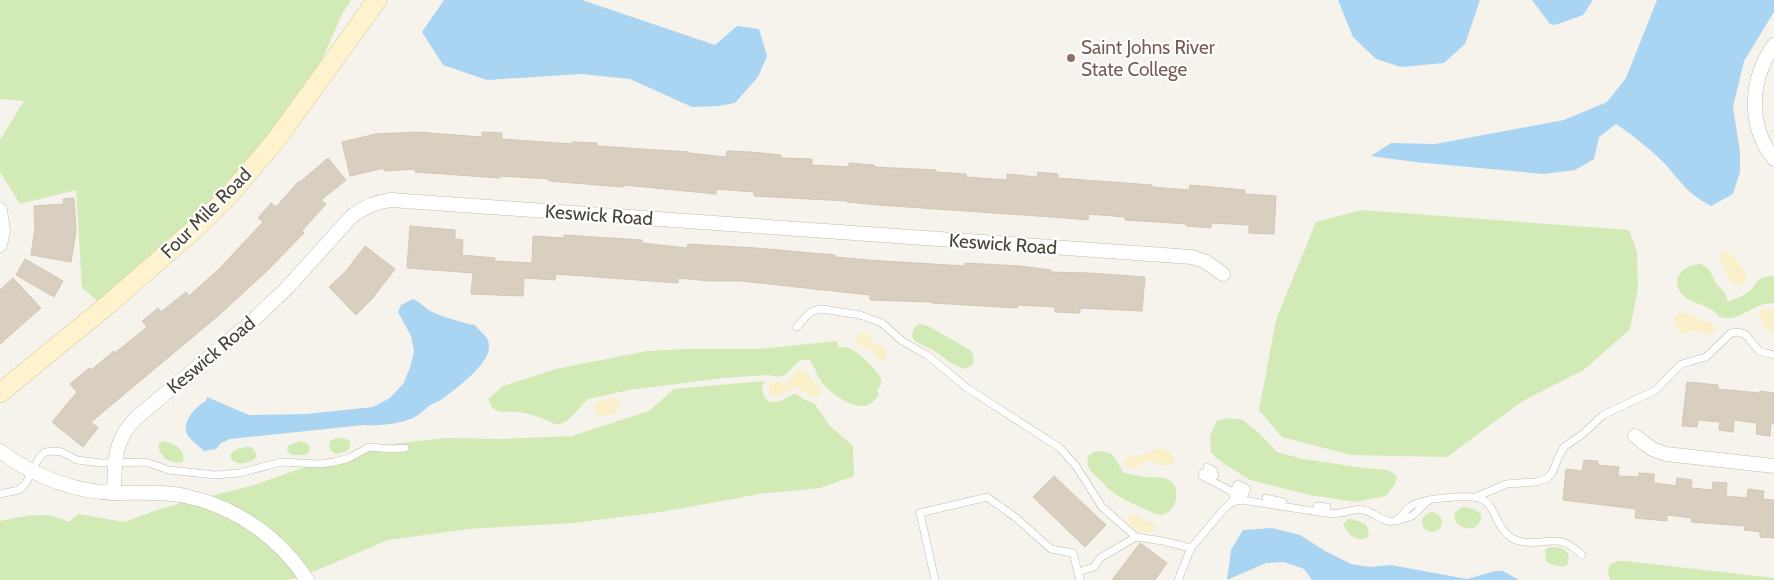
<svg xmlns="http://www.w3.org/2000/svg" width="1774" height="580" font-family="Cabin,sans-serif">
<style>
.green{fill:#d2eab5}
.sand{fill:#f9efc9}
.water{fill:#a9d4f2}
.building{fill:#d8cfc1;stroke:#d3c7b4}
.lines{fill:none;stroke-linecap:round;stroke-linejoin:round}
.service-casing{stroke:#c2bbae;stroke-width:8}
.minor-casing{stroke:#c2bbae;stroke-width:15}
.secondary-casing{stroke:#d6c79b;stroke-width:20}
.service{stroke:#fff;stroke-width:7}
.minor{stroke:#fff;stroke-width:14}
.secondary{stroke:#fff3cd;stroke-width:19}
.education-dot{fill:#8d6e63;stroke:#fff;stroke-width:2}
.labels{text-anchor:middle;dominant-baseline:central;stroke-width:4.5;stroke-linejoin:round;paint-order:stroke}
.education-label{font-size:19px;fill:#785e54;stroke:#fff;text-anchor:start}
.street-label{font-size:19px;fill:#4b4439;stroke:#fff}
</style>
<rect width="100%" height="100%" fill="#f6f3ec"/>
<!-- green -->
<g class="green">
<polygon points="0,0 351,0 342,14 317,71 270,136 191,223 99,302 82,288 76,190 20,204 0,172 0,140 24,101 0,99"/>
<polygon points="1361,210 1629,230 1637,252 1638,288 1630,329 1585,369 1521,402 1447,457 1351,455 1282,437 1259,410 1276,320 1316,222"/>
<path d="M1701 264 1709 269 1716 283 1726 295 1728 302C1734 299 1742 297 1747 293 1759 285 1753 276 1774 276V303C1756 302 1740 321 1724 318 1718 317 1718 315 1715 312 1706 304 1692 304 1684 296 1668 281 1682 264 1701 264Z"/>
<path d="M919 324 928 326 970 350C974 354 974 358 973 364L965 369C954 366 949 361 940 355 933 349 923 346 915 341 910 335 912 328 919 324Z"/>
<path d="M837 341 839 348C841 348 844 347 846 347 855 348 879 371 881 379 882 384 880 386 877 390L879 395C875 400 871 405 864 406 850 407 828 392 821 381 816 374 815 367 810 360H800L785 375 779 377 768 375 723 378 629 390 588 399 567 421 557 425C545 419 533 414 519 412 507 411 503 414 492 408L488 399 503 386 556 369 647 351 689 349H759Z"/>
<path d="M765 381C762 385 762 388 763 393 768 410 786 399 795 393L803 399 814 403 830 426 853 446 854 476 820 488 760 494 661 512 574 523 468 529 388 540 310 573C286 536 251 512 211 496L254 485 331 458 333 459 354 453 356 450 367 447 444 438 503 439 572 436 649 411 674 389Z"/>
<polygon points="1229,418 1243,420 1260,434 1277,452 1303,459 1364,468 1388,470 1397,476 1395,484 1386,496 1355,502 1305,494 1250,480 1220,461 1211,452 1210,436 1217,421"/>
<path d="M344 438 350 441C352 451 345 452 336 454 330 451 328 448 330 441L334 439Z"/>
<path d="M165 441C176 445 186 449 183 462 171 465 160 458 158 445L161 442Z"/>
<polygon points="300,441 308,444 310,449 308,453 304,455 291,455 287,450 288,446"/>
<path d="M247 447H251C256 451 257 453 255 459 246 464 233 467 230 455 235 448 240 448 247 447Z"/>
<path d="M1101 451 1112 454 1124 473C1132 474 1139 477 1147 477 1162 478 1179 476 1176 498 1175 507 1170 512 1162 515L1156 514C1141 507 1123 501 1110 490 1105 487 1103 482 1099 479 1091 472 1084 467 1089 455L1094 452Z"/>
<path d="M185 502C229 515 271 538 297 578L283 580H0V521C27 516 43 510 69 522L78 514 124 522 160 509Z"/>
<path d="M1463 507C1477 508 1490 515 1474 528 1458 531 1445 515 1463 507Z"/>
<circle cx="1432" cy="522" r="10"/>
<path d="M1348 519C1360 520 1371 524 1368 537 1357 543 1349 535 1343 525Z"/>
<path d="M1550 547C1563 547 1571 550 1568 564L1563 567 1550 564 1546 561 1545 550Z"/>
<polygon points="1618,561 1626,561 1774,578 1774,580 1610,580 1608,572 1610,564"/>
</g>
<!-- sand -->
<g class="sand">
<path d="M1723 251C1732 252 1745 268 1747 277L1742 285C1730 287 1729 277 1725 269 1722 264 1720 261 1718 257Z"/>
<polygon points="1767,309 1774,310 1774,334 1767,329 1758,315 1760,311"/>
<polygon points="1682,312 1711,323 1714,326 1714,333 1709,335 1695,330 1684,334 1680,333 1675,322 1674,316"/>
<polygon points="861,332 867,333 873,343 884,347 887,354 885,360 878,359 871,350 858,344 856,339 859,334"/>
<path d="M798 369 805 370 820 389 821 392 818 397C808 397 803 389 794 387 786 392 780 398 770 395L769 385 772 382 788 383Z"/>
<path d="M613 397 620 403C619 413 608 418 599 415L595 407 597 403Z"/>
<path d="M1154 449C1164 449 1175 451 1174 463L1171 465 1163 466 1150 460 1133 469 1127 467 1125 462 1129 456 1143 455Z"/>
<path d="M1131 514 1138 515 1144 520 1153 523 1155 529 1153 531C1143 534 1132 529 1128 520Z"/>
</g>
<!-- water -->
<g class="water">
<polygon points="444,0 582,0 715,45 737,26 759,29 767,56 758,77 735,103 718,106 692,107 630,79 581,74 487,80 443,65 422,32"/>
<polygon points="1338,0 1480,0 1465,44 1444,63 1401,67 1376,59 1353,37"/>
<polygon points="1532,0 1593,0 1583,15 1555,25 1550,24"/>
<path d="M1657 0H1774V12L1744 61 1733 107 1740 152V172L1733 194 1711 206C1688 194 1682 183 1665 164 1650 149 1634 136 1616 124L1599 137 1594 159 1575 170 1544 174 1415 162 1371 156 1391 143 1435 144 1564 120 1607 102 1626 78Z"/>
<path d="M413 299C420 302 423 306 429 310 435 315 467 324 475 325 480 333 489 335 489 346 490 364 456 389 442 399 438 402 433 403 429 406 424 410 419 415 413 418 399 424 380 426 364 425L230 439 221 443 216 449 204 451C199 446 193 442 189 437 179 424 195 407 206 401L207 397 249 415 306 414 373 407 390 398 403 384 410 368 414 351 411 336 398 312 401 305Z"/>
<polygon points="1272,528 1300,535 1325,551 1351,564 1370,567 1391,565 1467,579 1495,571 1503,571 1519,580 1312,580 1304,569 1284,562 1266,563 1227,580 1231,550 1243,530"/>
</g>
<!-- building -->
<g class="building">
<polygon points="416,132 482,137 482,132 502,133 502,139 572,144 572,142 597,143 597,146 689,152 689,153 726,157 727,151 751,152 781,155 781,158 812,159 812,165 849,167 849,163 874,165 874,167 936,170 936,172 966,174 966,177 1007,180 1007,174 1037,177 1038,172 1058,174 1058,178 1152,185 1152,187 1189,190 1190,185 1245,190 1245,194 1276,196 1274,234 1249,233 1249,225 1211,223 1211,228 1186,226 1187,224 1125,220 1125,217 1089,214 1088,220 1066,218 878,205 847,202 847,201 754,196 754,192 716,189 716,194 624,185 624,187 610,186 549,181 549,179 500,176 500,178 415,172 416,169 384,171 384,168 350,176 342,142 376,134"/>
<polygon points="328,158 346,180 321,200 326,204 302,231 304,233 266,272 218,316 91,422 98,428 83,447 52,422 77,392 70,384 89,368 91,370 114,351 115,353 147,327 142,321 158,308 161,312 186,292 189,296 219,269 263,222 258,218 271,203 276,207 299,181 300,182"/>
<polygon points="74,198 76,232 71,262 31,255 35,228 34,206 64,204 63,199"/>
<polygon points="410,226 455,230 455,239 463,240 462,255 495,258 494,261 532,263 533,236 564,238 564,235 642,240 642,243 687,248 688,244 756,248 835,255 835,257 868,260 965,266 965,263 1020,266 1051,270 1051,272 1089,273 1145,277 1142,311 1080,308 1080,313 1055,312 1055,307 1018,305 1017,308 932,303 932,302 870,300 870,295 741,281 710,281 678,278 678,283 556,274 555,280 524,278 523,296 471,294 473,273 407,268"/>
<polygon points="365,246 395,269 372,299 356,315 329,287 346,271"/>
<polygon points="25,259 63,281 54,297 16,275"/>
<polygon points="13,278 41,308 0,344 0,290"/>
<polygon points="1687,382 1718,385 1718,389 1760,393 1760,391 1774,393 1774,424 1771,423 1770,436 1756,434 1757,423 1734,420 1733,432 1719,430 1720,422 1698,420 1697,427 1682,426"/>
<polygon points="1584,460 1598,461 1598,465 1619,467 1618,476 1639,477 1639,473 1654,474 1654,483 1676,486 1677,478 1692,480 1691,488 1712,490 1713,482 1727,483 1726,496 1747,498 1748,489 1764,491 1763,499 1774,500 1774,538 1760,537 1760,532 1744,530 1745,526 1691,522 1692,518 1667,515 1667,521 1635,518 1636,509 1563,500 1566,469 1582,471"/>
<polygon points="1054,476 1106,525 1085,547 1033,497"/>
<polygon points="1140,543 1167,563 1155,580 1112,580"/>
</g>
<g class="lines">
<defs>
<g id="service">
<polyline points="797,327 809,313 816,310 822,309 860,315 882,323 902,341 927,355 967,388 1060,448 1076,466 1102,507 1136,537 1163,541 1191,548"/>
<polyline points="1214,471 1207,467 1207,471 1215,475 1213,478 1203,473 1202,476 1233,492 1233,498 1242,500 1247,489 1238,484 1235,489 1235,495 1242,495 1244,490 1239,487 1237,492 1241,493 1241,491 1238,489"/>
<polyline points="0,494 19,490 26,483 39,458 45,452 53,451 62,452 77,460 101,463 146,462 169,470 215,475 240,473 281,462 320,464 334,462 349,458 369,447 392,449 405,448"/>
<polyline points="1476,497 1506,484 1535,482 1546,479 1552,473 1559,456 1564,447 1584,433 1603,415 1656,390 1676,369 1682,364 1706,357 1731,333 1737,332 1745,334 1759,351 1774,355"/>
<polyline points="1266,498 1283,502 1282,504 1278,503"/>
<polyline points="1317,506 1327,507 1326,510 1319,509"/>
<polyline points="1397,521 1412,516 1429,500"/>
<polyline points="1078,572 1094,567 1100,558 1136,537"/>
<polyline points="935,580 920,513 987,497 1015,517 1051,549 1073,553 1080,580"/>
<path d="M1178 580 1191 548 1224 509 1232 502 1242 500 1325 513C1330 513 1335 514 1340 513 1348 512 1355 508 1363 510 1373 511 1384 524 1394 521 1402 518 1405 510 1411 506 1422 498 1466 495 1479 498 1498 503 1494 534 1519 541 1546 548 1556 529 1582 555"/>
</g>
<g id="minor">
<path d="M1774 45C1750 79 1747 125 1774 159"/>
<polyline points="0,210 3,231 0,245"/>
<polyline points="1635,436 1652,449 1666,454 1774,466"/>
<path d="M0 451C34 476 73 492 116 493 139 493 162 491 185 496 235 506 279 537 307 580"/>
<path d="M114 493C115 462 113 441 136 418L249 324 287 288 352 216C364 207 375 202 391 200L1192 257 1206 262 1223 274"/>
</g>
<polyline id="secondary" points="0,393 110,303 197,227 230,194 276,140 377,0"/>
</defs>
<!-- service casing -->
<use href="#service" class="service-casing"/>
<!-- minor casing -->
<use href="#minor" class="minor-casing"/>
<!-- secondary casing -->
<use href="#secondary" class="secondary-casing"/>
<!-- service -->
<use href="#service" class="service"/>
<!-- minor -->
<use href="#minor" class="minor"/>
<!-- secondary -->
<use href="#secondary" class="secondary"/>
</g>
<!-- markers -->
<circle class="education-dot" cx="1071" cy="58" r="5"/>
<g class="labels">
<!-- education labels -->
<g class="education-label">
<text x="1081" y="47">Saint Johns River<tspan x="1081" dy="22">State College</tspan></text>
</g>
<!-- street labels -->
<g class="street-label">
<text transform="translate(206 213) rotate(-45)">Four Mile Road</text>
<text transform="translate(599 215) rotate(4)">Keswick Road</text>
<text transform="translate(1003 244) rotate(4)">Keswick Road</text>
<text transform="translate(211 355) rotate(-40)">Keswick Road</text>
</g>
</g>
</svg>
